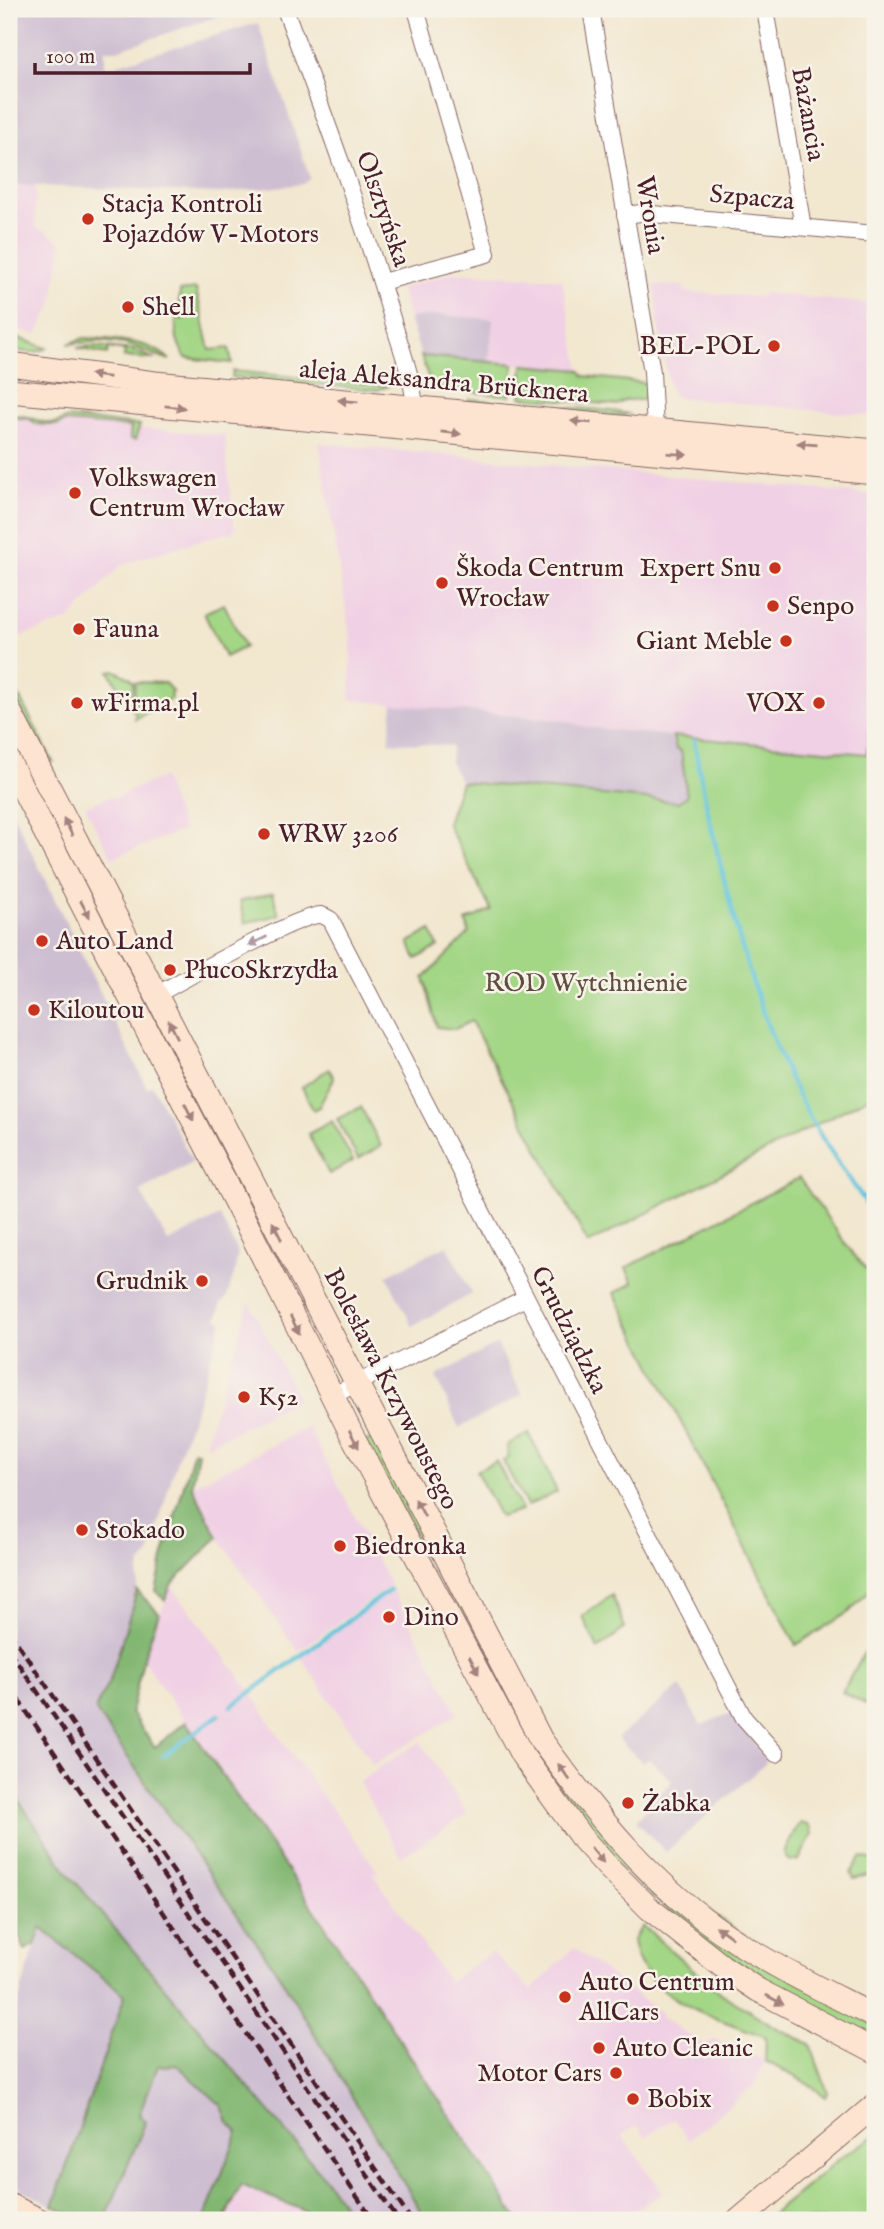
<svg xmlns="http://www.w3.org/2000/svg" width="884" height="2229" font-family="'IM FELL English',serif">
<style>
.built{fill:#f0d0e4}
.industrial{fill:#cebed1}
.green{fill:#a3d685;stroke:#767a58;stroke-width:2}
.forest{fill:#82b772;stroke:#666b4e;stroke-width:2}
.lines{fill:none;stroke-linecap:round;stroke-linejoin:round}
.stream{stroke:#60c5de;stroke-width:4.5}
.street-casing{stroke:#856564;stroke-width:18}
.secondary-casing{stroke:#856564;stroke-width:25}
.street{stroke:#fff;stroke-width:16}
.secondary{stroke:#fde4d0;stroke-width:23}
.rail{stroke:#4a1f2b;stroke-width:4.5;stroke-dasharray:10 5;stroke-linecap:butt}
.oneway{fill:#a4827e}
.oneway2{fill:#ae9aa0}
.poi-dot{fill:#c8321e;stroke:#f7f3e8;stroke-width:2.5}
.labels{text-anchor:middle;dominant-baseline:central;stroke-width:5;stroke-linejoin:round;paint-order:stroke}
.street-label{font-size:26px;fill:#4a1f2b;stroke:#f7f3e8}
.poi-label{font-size:26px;fill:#4a1f2b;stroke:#f7f3e8;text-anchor:start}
.park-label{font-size:26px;fill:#604d42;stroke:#f7f3e8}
</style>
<rect width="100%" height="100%" fill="#f7f3e8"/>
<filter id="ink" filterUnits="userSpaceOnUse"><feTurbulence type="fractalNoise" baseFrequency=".0143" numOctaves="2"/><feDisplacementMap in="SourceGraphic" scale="14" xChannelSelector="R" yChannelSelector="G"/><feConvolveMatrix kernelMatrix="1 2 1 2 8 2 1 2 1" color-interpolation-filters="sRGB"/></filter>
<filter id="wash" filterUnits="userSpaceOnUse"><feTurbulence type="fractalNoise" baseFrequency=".00686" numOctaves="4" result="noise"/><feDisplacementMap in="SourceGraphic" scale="28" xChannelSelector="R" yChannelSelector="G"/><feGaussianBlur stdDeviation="1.57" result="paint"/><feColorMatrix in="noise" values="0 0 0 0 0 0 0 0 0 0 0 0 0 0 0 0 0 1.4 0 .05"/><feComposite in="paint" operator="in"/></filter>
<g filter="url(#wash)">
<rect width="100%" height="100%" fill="#f2e7cf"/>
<!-- built -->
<g class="built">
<polygon points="36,184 35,221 38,230 44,230 62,243 52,306 36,335 9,326 9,185"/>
<polygon points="455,272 562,279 580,370 489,362 493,319 438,315 409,318 400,288"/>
<polygon points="654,285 684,286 684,292 762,297 763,293 875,304 875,416 674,397 669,385 657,318 658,316"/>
<polygon points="9,417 30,419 36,424 45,425 58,426 64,422 224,435 235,531 171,549 121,565 69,620 9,640"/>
<polygon points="319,443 875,495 875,755 586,727 565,721 350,700 351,641"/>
<polygon points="163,777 183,830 112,858 85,806 108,797 115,798 135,788"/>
<polygon points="249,1302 298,1399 208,1445 205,1444"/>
<polygon points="308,1427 391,1586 298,1651 218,1537 192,1486"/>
<polygon points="171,1585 249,1689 282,1741 378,1871 373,1874 449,1982 492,1952 531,1990 574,1948 662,2014 661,2017 704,2045 715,2039 742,2049 765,2061 755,2084 688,2140 674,2119 638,2141 645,2137 637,2126 622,2135 663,2193 620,2220 558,2220 550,2215 542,2220 518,2220 314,1909 143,1660"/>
<polygon points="393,1591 458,1714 373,1765 301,1657"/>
<polygon points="421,1742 467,1814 401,1857 359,1782 398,1755"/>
<polygon points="241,2185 327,2220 225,2220"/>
</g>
<!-- industrial -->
<g class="industrial">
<polygon points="9,9 240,9 117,50 105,50 105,68 258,23 310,178 303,184 221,193 9,185"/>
<polygon points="438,315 493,319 489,362 421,356 409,318"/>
<polygon points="393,704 566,721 586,727 673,736 676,748 681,751 687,796 679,802 461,782 450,762 452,746 389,742"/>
<polygon points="9,806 147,1088 152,1085 193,1162 140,1191 168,1242 220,1216 238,1253 234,1275 226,1299 221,1304 217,1319 222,1321 195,1411 178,1456 149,1555 141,1564 139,1570 138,1585 111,1677 96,1710 281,1978 426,2220 353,2220 325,2178 124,1996 53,2206 9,2183 9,2032 35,1945 9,1903"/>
<polygon points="447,1245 472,1294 412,1326 387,1275"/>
<polygon points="497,1344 522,1395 459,1428 436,1376"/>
<polygon points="680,1686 701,1725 736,1711 766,1763 666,1852 636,1821 672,1781 649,1759 643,1763 617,1738"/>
<polygon points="177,2065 222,2106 228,2122 238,2132 204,2220 105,2220 146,2121 139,2116 159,2066"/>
</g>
<!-- green -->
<g class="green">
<path d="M196 289 210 350 229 348 232 363 186 358C177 344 175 335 176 318L183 319 184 312 178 311 180 291Z"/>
<path d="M9 335 47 348C34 355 22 353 9 347Z"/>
<path d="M84 338C111 339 150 340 170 360L126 344 100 341 68 344Z"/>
<polygon points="92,346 132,350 155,359 124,357 125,351 109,348 107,354 77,348"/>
<polygon points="421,356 514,364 510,396 435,388 430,382"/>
<polygon points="523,365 580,370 584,376 646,383 647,389 643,400 625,400 617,405 521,397"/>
<polygon points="233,371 389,386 377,390 232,377"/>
<polygon points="469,399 613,411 628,414 623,416 468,403"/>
<path d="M9 415C14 415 22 415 27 417 43 421 50 428 67 418L140 425 135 440 130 439 131 427 64 422 59 425H45L36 424 30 419 9 417Z"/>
<polygon points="224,604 245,647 225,657 204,613"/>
<polygon points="114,670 130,678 133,682 132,709 109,671"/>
<polygon points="9,677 53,762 46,760 9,687"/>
<polygon points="135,682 165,683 173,692 170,693 171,699 135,719"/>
<polygon points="872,704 875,705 873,747 875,748 875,1094 588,1244 471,1021 455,1029 437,1027 424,978 469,933 466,921 491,910 447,823 461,782 678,802 687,796 681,751 676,749 673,736 867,754"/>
<polygon points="9,729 339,1372 336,1370 273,1248 259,1226 9,743"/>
<polygon points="273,893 279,915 245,923 240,901"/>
<polygon points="431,930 438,947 416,959 409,942"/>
<polygon points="329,1069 334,1078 319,1107 313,1110 302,1087"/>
<polygon points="361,1107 381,1146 358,1159 337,1119"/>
<polygon points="332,1121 353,1161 329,1174 308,1134"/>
<polygon points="799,1178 853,1254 875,1280 875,1585 849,1612 796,1645 614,1293 633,1283 626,1268"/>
<polygon points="529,1433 557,1492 527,1506 503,1461 508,1458 507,1445"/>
<polygon points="375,1436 612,1844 875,2026 875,2041 759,1979 713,1949 622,1870 547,1778 365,1442"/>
<polygon points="496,1461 522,1510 500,1517 476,1471"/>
<polygon points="612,1595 625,1628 598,1649 582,1616"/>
<polygon points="875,1642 875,1709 842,1692 864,1653"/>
<polygon points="801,1823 810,1826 812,1834 799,1860 790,1861 786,1858 784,1852 796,1828"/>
<polygon points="861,1857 875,1860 875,1873 854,1879 851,1873"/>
<path d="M643 1926 720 1993 779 2029 810 2044 828 2093 826 2097 807 2083 765 2061 766 2037C719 2019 638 1998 633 1939Z"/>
<polygon points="875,2136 875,2220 765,2220 844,2155"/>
</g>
<!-- forest -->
<g class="forest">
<polygon points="194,1450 198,1452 192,1486 218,1537 171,1585 165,1600 156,1591 163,1558"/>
<polygon points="137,1591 159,1613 143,1660 131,1713 155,1747 186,1722 314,1909 518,2220 426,2220 281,1978 95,1710 111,1677"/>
<polygon points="9,1786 68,1873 325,2178 353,2220 327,2220 241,2185 225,2220 204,2220 238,2132 228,2122 222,2106 177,2065 158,2066 139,2115 146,2121 105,2220 82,2220 53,2206 125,1995 41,1928 35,1945 25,1950 9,1915"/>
</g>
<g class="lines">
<!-- stream -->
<g class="stream">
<path d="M694 740C701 784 711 827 722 871 741 950 764 1030 802 1103 823 1143 849 1179 875 1215"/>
<polyline points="232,1706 390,1590"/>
<polyline points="163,1756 219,1715"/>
</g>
</g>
</g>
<g filter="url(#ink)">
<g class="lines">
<defs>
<g id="street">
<path d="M285 9C323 111 361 214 392 318 401 349 416 385 415 417"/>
<polyline points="591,9 652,372 655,430"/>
<polyline points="765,9 803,227"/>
<polyline points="625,215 641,213 875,234"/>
<polyline points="382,282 487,254 416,9"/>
<path d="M156 995C181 981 301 913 321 915 325 916 328 918 331 920L744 1718 776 1754"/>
<polyline points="332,1396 525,1298"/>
</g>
<g id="secondary">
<polyline points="9,364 155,383 875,451"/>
<polyline points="9,391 875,473"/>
<path d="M9 710 541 1740C595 1814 653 1887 731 1938 776 1968 827 1992 875 2017"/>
<polyline points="9,762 247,1225 352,1435 522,1755 581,1837 607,1866 650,1909 722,1966 758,1990 875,2051"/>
<polyline points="9,2205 39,2220"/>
<polyline points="739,2220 875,2105"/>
</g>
</defs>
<!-- street casing -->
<use href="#street" class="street-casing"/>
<!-- secondary casing -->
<use href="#secondary" class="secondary-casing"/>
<!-- street -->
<use href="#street" class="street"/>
<!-- secondary -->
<use href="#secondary" class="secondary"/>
<!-- rail -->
<g class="rail">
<polyline points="9,1631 411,2220"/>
<polyline points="9,1650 398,2220"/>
<polyline points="9,1686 373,2220"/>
</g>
</g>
<!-- one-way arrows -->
<defs><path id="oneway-solid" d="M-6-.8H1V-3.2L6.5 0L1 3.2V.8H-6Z" transform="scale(1.75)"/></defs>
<g class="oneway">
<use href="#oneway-solid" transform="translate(100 376) rotate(-173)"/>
<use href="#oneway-solid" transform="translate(348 401) rotate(-175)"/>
<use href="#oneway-solid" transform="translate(175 407) rotate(6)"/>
<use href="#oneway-solid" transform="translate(581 422) rotate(-175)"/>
<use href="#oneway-solid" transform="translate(451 433) rotate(6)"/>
<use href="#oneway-solid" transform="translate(807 444) rotate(-175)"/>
<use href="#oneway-solid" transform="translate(677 454) rotate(5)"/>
<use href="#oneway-solid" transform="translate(68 827) rotate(-117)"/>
<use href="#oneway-solid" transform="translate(85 909) rotate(62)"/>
<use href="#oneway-solid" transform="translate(173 1029) rotate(-117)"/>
<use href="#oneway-solid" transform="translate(189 1112) rotate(63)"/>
<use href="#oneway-solid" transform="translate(277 1231) rotate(-117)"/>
<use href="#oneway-solid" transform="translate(295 1325) rotate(63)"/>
<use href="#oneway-solid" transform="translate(354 1439) rotate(62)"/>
<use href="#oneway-solid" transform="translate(420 1508) rotate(-118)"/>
<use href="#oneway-solid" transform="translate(474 1665) rotate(62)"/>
<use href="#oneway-solid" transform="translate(564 1772) rotate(-126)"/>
<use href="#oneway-solid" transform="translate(597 1855) rotate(50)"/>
<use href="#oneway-solid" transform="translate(724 1932) rotate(-144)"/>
<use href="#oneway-solid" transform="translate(775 2000) rotate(29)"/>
</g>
<use class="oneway2" href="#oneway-solid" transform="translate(258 941) rotate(154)"/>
</g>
<!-- markers -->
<g class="poi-dot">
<circle cx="88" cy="219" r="7"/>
<circle cx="128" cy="307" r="7"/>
<circle cx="774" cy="346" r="7"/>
<circle cx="75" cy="493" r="7"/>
<circle cx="775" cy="568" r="7"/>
<circle cx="442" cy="583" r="7"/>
<circle cx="773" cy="606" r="7"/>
<circle cx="79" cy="629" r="7"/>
<circle cx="786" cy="641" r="7"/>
<circle cx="77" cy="703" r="7"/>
<circle cx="819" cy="703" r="7"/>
<circle cx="264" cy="834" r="7"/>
<circle cx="42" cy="941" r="7"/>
<circle cx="170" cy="970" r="7"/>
<circle cx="34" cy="1010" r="7"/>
<circle cx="202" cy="1281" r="7"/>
<circle cx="244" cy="1397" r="7"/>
<circle cx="82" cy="1530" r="7"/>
<circle cx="340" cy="1546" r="7"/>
<circle cx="389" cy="1617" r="7"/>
<circle cx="628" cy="1803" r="7"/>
<circle cx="565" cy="1997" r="7"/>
<circle cx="599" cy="2048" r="7"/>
<circle cx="616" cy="2073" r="7"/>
<circle cx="633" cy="2099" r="7"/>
</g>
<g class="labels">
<!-- street labels -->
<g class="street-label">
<text transform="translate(808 114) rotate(80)">Bażancia</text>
<text transform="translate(752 198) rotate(5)">Szpacza</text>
<text transform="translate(383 209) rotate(71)">Olsztyńska</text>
<text transform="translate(650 215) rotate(81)">Wronia</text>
<text transform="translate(444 382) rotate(5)">aleja Aleksandra Brücknera</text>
<text transform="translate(569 1330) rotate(63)">Grudziądzka</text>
<text transform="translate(391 1389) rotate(63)">Bolesława Krzywoustego</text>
</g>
<!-- poi labels -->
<g class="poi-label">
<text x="102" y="204">Stacja Kontroli<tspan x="102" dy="30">Pojazdów V-Motors</tspan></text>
<text x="142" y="307">Shell</text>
<text x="760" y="346" text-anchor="end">BEL-POL</text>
<text x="89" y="478">Volkswagen<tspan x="89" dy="30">Centrum Wrocław</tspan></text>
<text x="456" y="568">Škoda Centrum<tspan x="456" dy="30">Wrocław</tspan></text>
<text x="761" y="568" text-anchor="end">Expert Snu</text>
<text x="787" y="606">Senpo</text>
<text x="93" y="629">Fauna</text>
<text x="772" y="641" text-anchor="end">Giant Meble</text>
<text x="91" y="703">wFirma.pl</text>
<text x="805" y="703" text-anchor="end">VOX</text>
<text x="278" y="834">WRW 3206</text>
<text x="56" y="941">Auto Land</text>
<text x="184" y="970">PłucoSkrzydła</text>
<text x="48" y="1010">Kiloutou</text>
<text x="188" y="1281" text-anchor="end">Grudnik</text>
<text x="258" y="1397">K52</text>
<text x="96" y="1530">Stokado</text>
<text x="354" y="1546">Biedronka</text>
<text x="403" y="1617">Dino</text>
<text x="642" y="1803">Żabka</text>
<text x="579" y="1982">Auto Centrum<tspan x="579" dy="30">AllCars</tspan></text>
<text x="613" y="2048">Auto Cleanic</text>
<text x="602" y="2073" text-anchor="end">Motor Cars</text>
<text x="647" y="2099">Bobix</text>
</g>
<!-- park labels -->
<g class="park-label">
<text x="586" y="983">ROD Wytchnienie</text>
</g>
</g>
<!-- margin -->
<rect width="884" height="2229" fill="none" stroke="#f7f3e8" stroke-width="35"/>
<!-- scale -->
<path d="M35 63v10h215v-10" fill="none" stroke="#4a1f2b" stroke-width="3.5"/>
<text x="46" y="63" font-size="21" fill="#4a1f2b" stroke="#f7f3e8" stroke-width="5" paint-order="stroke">100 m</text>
</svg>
